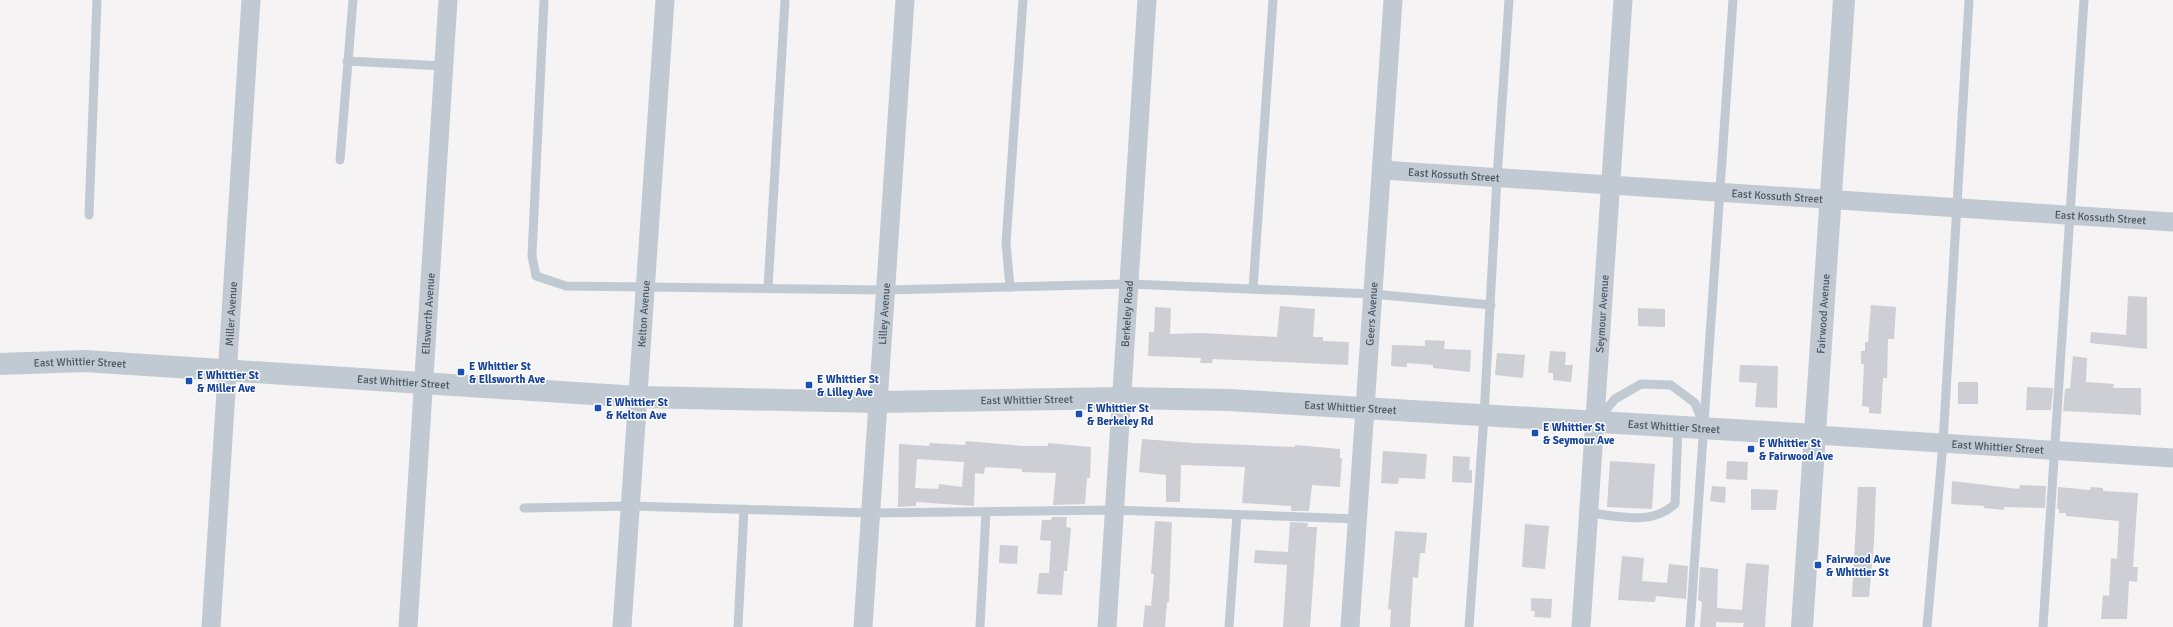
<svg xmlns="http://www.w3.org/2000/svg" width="2173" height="627" font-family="Signika,sans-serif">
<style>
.building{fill:#cdcfd5;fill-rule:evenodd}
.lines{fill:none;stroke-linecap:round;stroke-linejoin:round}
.service{stroke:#c1cad2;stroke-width:9}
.minor{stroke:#c1cad2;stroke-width:19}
.tertiary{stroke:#c1cad2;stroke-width:22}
.transit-dot{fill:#1a4fb4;stroke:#fff;stroke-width:1.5}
.labels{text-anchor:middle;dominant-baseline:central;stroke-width:3;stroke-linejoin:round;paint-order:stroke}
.street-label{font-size:11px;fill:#4a5661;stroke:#fff}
.transit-label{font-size:11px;font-weight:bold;fill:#164399;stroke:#fff;text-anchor:start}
</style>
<rect width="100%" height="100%" fill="#f5f3f3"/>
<!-- building -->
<g class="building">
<polygon points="2128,296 2147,297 2147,349 2090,343 2091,332 2126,335"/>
<polygon points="1871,305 1896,307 1894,339 1888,339 1887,378 1883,378 1881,414 1869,413 1869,407 1862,406 1864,364 1861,364 1861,351 1865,351 1865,342 1868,342"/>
<polygon points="1280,306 1315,309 1313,337 1323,337 1323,341 1349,342 1348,365 1213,359 1212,363 1200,363 1201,358 1148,356 1149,332 1154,332 1155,307 1171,308 1170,334 1201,333 1277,337"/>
<polygon points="1638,308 1665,309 1665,327 1638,326"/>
<polygon points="1425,340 1445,341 1444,349 1471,350 1470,372 1433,368 1433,365 1407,363 1407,367 1391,366 1392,345 1425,346"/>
<polygon points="1550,351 1566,352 1565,365 1573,365 1571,382 1553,380 1553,373 1548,373"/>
<polygon points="1497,353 1525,355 1523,378 1495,375"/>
<polygon points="2073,356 2087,358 2086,382 2114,384 2113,388 2141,388 2141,415 2063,411 2065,389 2070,388"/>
<polygon points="1740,365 1778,366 1777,408 1755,407 1757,383 1739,382"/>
<rect x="1958" y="382" width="20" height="22"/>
<polygon points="2027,387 2053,388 2051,410 2026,410"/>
<polygon points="1142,439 1194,443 1295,447 1295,445 1340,449 1340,458 1342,458 1340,487 1312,485 1309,511 1291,511 1291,506 1242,503 1245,467 1181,465 1180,502 1166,502 1166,475 1139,472"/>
<path d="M966 441 1023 446H1048V443L1091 447 1090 478H1087L1085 504 1053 505 1056 473 1022 472V469L985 467 984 474 975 473 974 506 916 502V506L898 507 899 444 929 446 930 443 965 445ZM917 459 964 462 962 487 939 484 938 489 915 488Z"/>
<polygon points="1383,451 1427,454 1425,479 1399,478 1398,484 1381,483"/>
<polygon points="1453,456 1470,457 1469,470 1472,470 1472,483 1452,482"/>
<polygon points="1610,461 1655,464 1652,509 1607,507"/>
<polygon points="1727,461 1748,462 1747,480 1726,479"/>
<polygon points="1952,481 2019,489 2020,485 2046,486 2045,508 2004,507 2004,510 1984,508 1984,506 1951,504"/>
<polygon points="1712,486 1726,487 1725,503 1710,501"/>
<polygon points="1858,487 1876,487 1874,541 1869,597 1852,597"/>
<polygon points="2058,487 2090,490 2091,487 2103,488 2103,491 2138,493 2133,567 2138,567 2137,582 2129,581 2127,619 2101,619 2103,595 2109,596 2111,558 2117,559 2119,521 2066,516 2066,513 2059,513 2059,509 2057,509"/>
<polygon points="1751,489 1778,490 1776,510 1751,510"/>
<polygon points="1052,517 1067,517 1066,527 1071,528 1067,571 1064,571 1062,595 1037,594 1039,573 1049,573 1051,541 1040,540 1042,520 1051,520"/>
<polygon points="1155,521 1172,522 1169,602 1167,602 1165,627 1143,627 1145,605 1151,606 1154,574 1151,574"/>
<polygon points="1290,522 1308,523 1307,527 1317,527 1310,627 1283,627 1287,565 1254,563 1255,550 1288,552"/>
<polygon points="1525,524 1549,526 1545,569 1522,567"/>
<polygon points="1395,531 1427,533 1425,553 1420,553 1418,578 1413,577 1410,627 1390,627 1391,610 1388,609"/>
<polygon points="1000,545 1018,546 1017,564 999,563"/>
<polygon points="1622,556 1644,558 1642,581 1667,583 1669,564 1688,566 1686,599 1656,596 1655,602 1618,600"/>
<polygon points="1746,563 1769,565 1765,627 1743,627 1744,623 1716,622 1716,627 1700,627 1702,602 1698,600 1700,567 1718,569 1717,608 1742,610"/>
<polygon points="1531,598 1552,599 1551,618 1534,617 1535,611 1531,611"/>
</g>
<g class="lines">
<!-- service -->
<g class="service">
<polyline points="544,0 532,256 536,276 566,286 886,290 1128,284 1373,294 1491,305"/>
<polyline points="347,61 444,66"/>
<polyline points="340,160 353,0"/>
<polyline points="89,215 97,0"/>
<polyline points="1010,287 1006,243 1023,0"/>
<polyline points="768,288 785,0"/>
<polyline points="1253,289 1273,0"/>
<polyline points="1598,419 1615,399 1641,384 1671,385 1695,403 1704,426"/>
<polyline points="524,508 630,506 870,513 1114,510 1358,519"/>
<path d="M1589 513C1619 516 1651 526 1675 504L1678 427"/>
<polyline points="738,627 744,509"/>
<polyline points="980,627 986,512"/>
<polyline points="1229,627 1237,515"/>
<polyline points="1469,627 1484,416 1497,178 1509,0"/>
<polyline points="1690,627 1733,0"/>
<polyline points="1927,627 1943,443 1969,0"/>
<polyline points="2043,627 2084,0"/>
</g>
<!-- minor -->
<g class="minor">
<path id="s1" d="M1382 170 2173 222"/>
<path id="s2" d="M1816 435 2173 458"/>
<path id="s3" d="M211 627 251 0"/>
<path id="s4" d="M408 627 448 0"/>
<path id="s5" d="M622 627 665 0"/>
<path id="s6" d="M863 627 905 0"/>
<path id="s7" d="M1107 627 1147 0"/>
<path id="s8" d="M1350 627 1393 0"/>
<path id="s9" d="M1581 627 1623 0"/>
</g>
<!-- tertiary -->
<g class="tertiary">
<path id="s10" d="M0 364 84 361 638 397 878 402 1122 398 1229 400 1816 435"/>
<path id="s11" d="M1802 627 1844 0"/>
</g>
</g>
<!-- markers -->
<g class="transit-dot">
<rect x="457" y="368" width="8" height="8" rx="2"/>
<rect x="185" y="377" width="8" height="8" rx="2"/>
<rect x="805" y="381" width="8" height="8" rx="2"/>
<rect x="594" y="404" width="8" height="8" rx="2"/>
<rect x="1075" y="410" width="8" height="8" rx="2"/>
<rect x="1531" y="429" width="8" height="8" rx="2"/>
<rect x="1747" y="445" width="8" height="8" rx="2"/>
<rect x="1814" y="561" width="8" height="8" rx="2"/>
</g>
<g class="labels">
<!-- street labels -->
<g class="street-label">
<text stroke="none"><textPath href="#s1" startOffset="72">East Kossuth Street</textPath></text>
<text stroke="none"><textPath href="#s1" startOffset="396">East Kossuth Street</textPath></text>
<text stroke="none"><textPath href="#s1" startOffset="720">East Kossuth Street</textPath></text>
<text stroke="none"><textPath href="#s3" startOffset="314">Miller Avenue</textPath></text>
<text stroke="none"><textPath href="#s7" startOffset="314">Berkeley Road</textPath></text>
<text stroke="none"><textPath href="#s4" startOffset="314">Ellsworth Avenue</textPath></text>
<text stroke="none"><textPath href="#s5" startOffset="314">Kelton Avenue</textPath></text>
<text stroke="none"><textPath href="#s6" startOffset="314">Lilley Avenue</textPath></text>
<text stroke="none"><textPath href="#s8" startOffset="314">Geers Avenue</textPath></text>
<text stroke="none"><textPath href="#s9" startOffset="314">Seymour Avenue</textPath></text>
<text stroke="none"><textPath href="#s11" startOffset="314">Fairwood Avenue</textPath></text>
<text stroke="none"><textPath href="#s10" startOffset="80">East Whittier Street</textPath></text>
<text stroke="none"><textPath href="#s10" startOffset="404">East Whittier Street</textPath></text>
<text stroke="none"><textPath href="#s10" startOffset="1028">East Whittier Street</textPath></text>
<text stroke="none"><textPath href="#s10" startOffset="1352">East Whittier Street</textPath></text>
<text stroke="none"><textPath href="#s10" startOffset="1676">East Whittier Street</textPath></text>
<text stroke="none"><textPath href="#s2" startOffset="182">East Whittier Street</textPath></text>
</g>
<!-- transit labels -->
<g class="transit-label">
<text x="469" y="366">E Whittier St<tspan x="469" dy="13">&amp; Ellsworth Ave</tspan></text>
<text x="197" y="375">E Whittier St<tspan x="197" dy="13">&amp; Miller Ave</tspan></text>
<text x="817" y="379">E Whittier St<tspan x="817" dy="13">&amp; Lilley Ave</tspan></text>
<text x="606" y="402">E Whittier St<tspan x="606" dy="13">&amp; Kelton Ave</tspan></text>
<text x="1087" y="408">E Whittier St<tspan x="1087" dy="13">&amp; Berkeley Rd</tspan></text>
<text x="1543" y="427">E Whittier St<tspan x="1543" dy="13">&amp; Seymour Ave</tspan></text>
<text x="1759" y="443">E Whittier St<tspan x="1759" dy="13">&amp; Fairwood Ave</tspan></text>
<text x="1826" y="559">Fairwood Ave<tspan x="1826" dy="13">&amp; Whittier St</tspan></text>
</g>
</g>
</svg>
